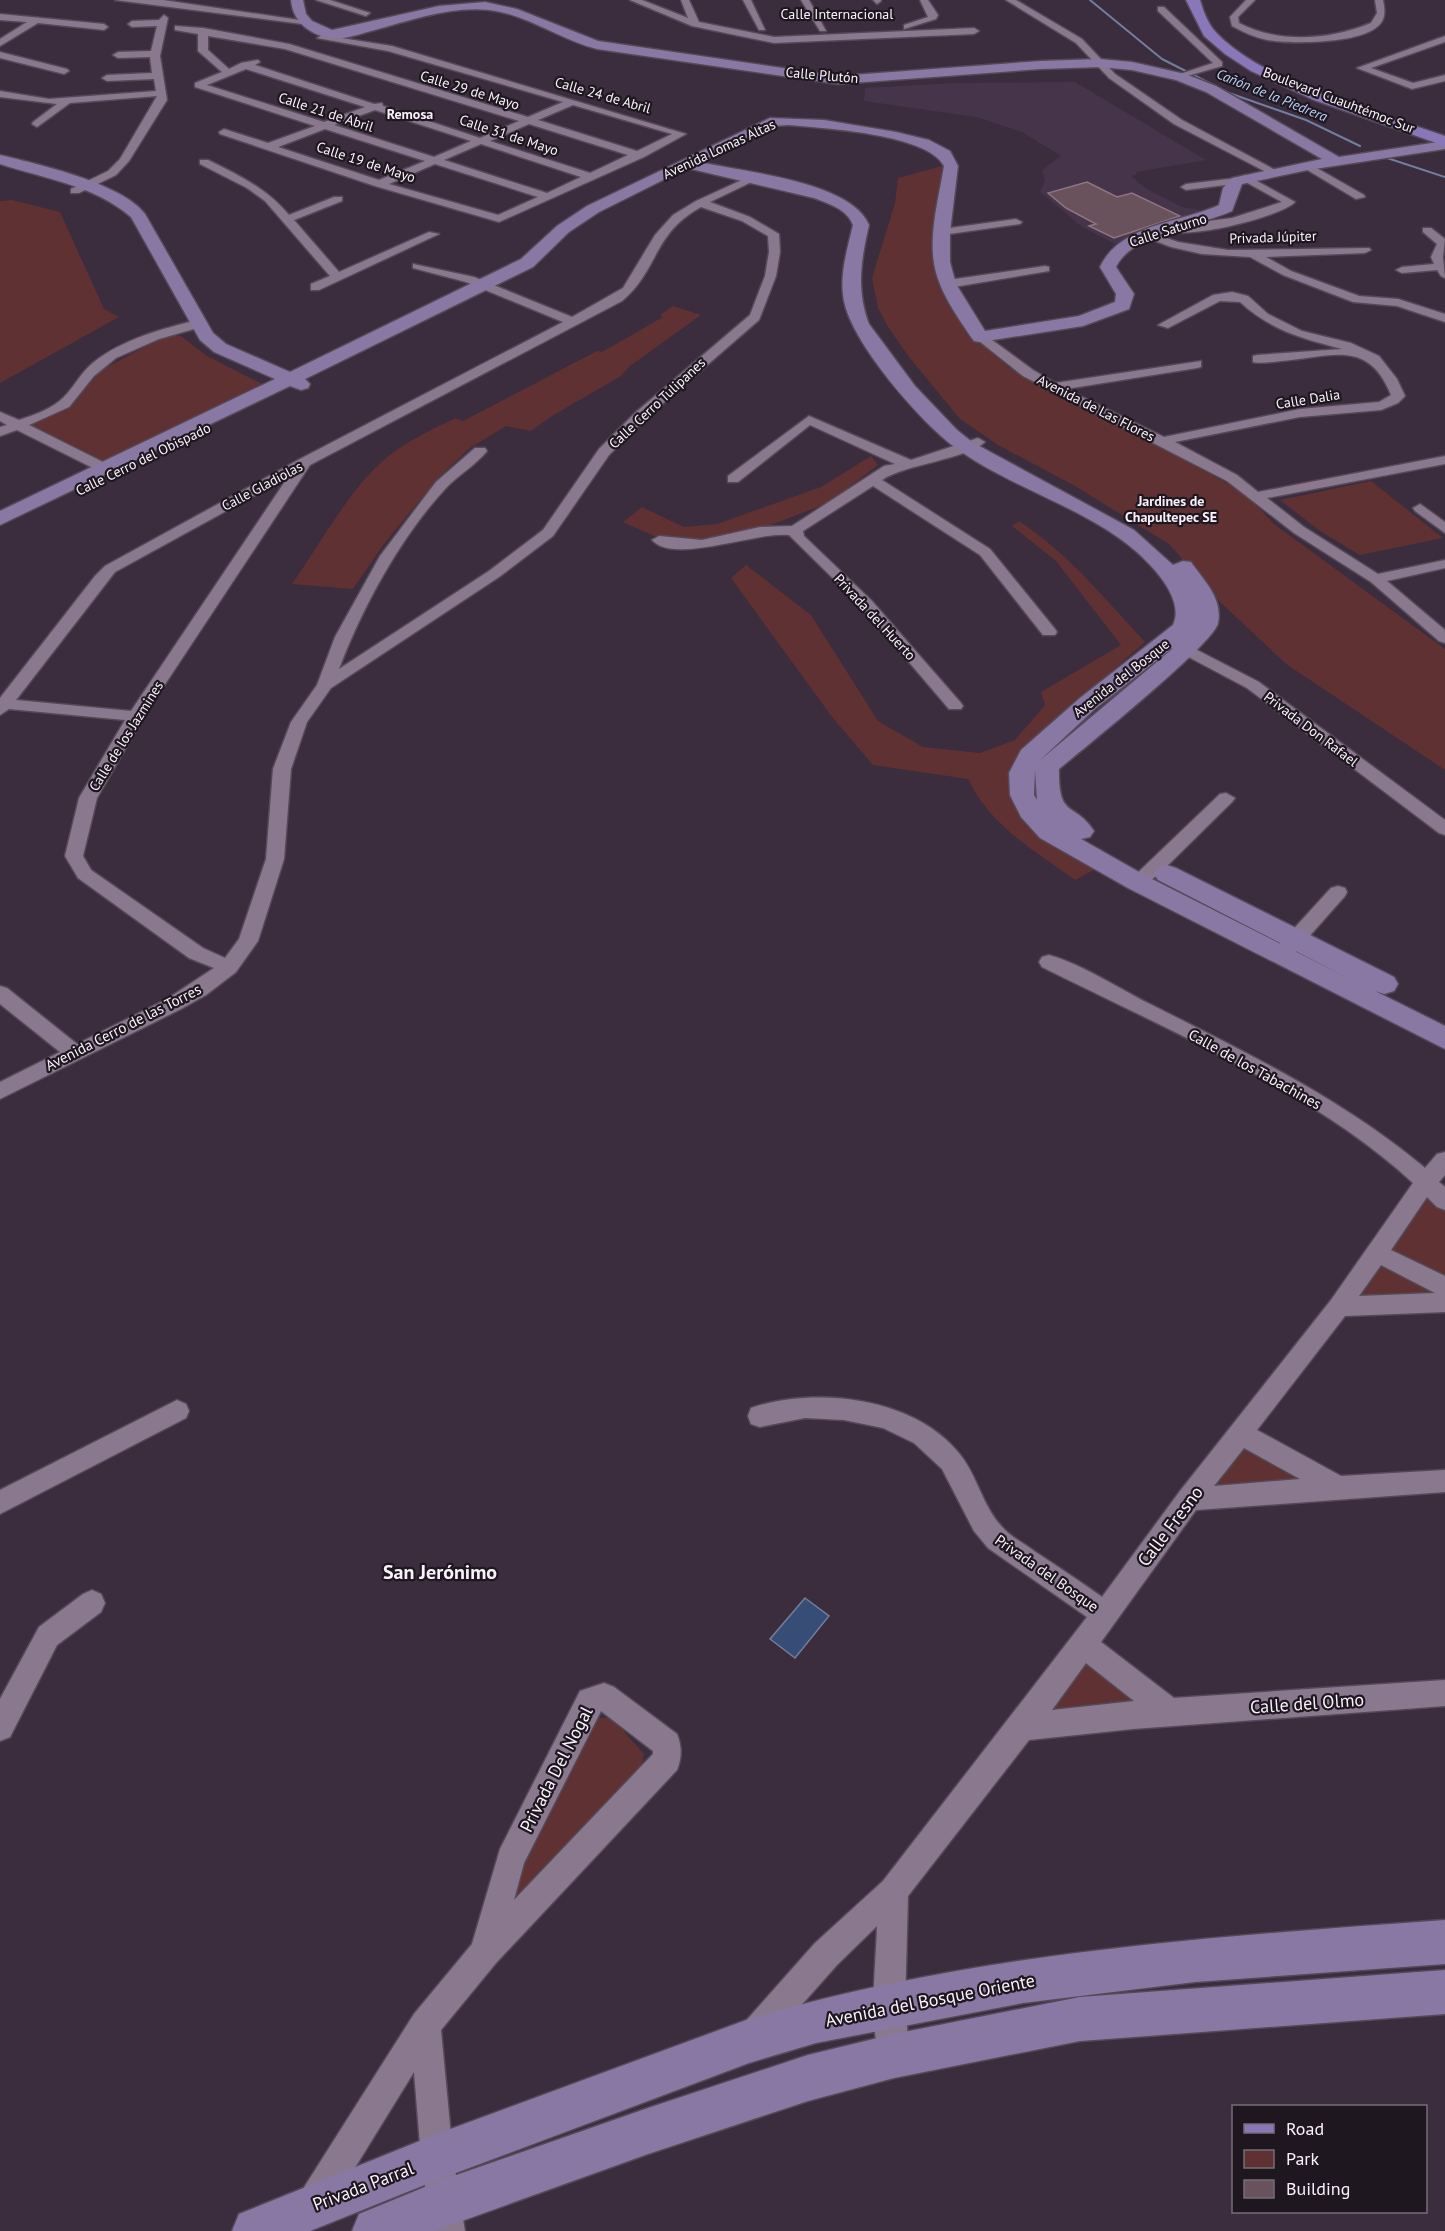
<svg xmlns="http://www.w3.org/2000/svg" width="1445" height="2231" font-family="'PT Sans',sans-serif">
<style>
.built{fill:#46344b}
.green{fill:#5f3133}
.water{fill:#384d76;stroke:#727e9e;stroke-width:1.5}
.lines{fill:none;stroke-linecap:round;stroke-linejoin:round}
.stream{stroke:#727e9e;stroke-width:2}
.building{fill:#6a525d;stroke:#8f7581;stroke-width:1.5}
.street-casing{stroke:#554958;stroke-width:3}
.secondary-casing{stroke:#554958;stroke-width:3}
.primary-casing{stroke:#554958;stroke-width:3}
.street{fill:#8a798e;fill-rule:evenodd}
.secondary{fill:#8a78a4;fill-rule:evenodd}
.primary{fill:#8a77ba;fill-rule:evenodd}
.labels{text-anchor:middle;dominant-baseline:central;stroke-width:4.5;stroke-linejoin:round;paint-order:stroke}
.far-street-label{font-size:14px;fill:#faf1fc;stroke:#1e171f}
.far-water-label{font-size:14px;font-style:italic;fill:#bdd3fc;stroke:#1e171f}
.far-neighbourhood-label{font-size:14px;font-weight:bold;fill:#faf1fc;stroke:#1e171f}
.street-label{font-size:15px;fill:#faf1fc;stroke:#1e171f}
.near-street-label{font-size:18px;fill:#faf1fc;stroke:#1e171f}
.near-neighbourhood-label{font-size:20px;font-weight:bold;fill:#faf1fc;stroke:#1e171f}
</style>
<rect width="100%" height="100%" fill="#3b2c3e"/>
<!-- built -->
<polygon class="built" points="1075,82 1206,160 1136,172 1137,174 1131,176 1147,189 1182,207 1200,210 1188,220 1131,236 1115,244 1082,227 1040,192 1045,181 1042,170 1061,156 1022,132 976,117 864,101 865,88 954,83"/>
<!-- green -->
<g class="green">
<polygon points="942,166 933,262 947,296 973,337 1009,367 1039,385 1134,432 1246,494 1274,524 1445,649 1445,770 1286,664 1221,603 1169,544 1075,486 998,445 960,419 909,357 888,327 878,308 872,278 895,203 898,178"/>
<polygon points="12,200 60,212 104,309 119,317 0,383 0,201"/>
<path d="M673 306 701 315 630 366 621 376 552 416 531 431 506 426 470 448 439 477 384 544 353 589 292 584C318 547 351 487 385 459 405 442 432 429 456 418L463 421 597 351 602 352 663 317 660 315Z"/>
<polygon points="173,335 181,336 207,356 270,388 109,466 27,424 69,406 102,370 159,339"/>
<polygon points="871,456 878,465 828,503 761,529 708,542 654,536 623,522 642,507 684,527 717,524 821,487"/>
<polygon points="1371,481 1443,538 1360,555 1320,531 1280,500"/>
<path d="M1019 521C1068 553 1106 600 1145 642L1021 751 1022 810 1043 840 1096 869 1075 880C1035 851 990 826 968 779L873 765 832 717 731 578 746 565 811 615 878 721 923 747 980 753 1015 740 1045 705 1041 692 1121 645 1056 561 1012 526Z"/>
<polygon points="1427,1181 1445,1201 1445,1300 1339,1307"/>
<polygon points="1242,1434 1338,1488 1189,1499"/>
<polygon points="1082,1643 1170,1713 1022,1727"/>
<polygon points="597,1718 612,1718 644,1754 642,1765 530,1887 517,1895 514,1883"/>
</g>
<!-- water -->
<polygon class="water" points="805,1598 829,1616 795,1658 770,1639"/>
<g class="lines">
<!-- stream -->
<g class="stream">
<polyline points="1090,0 1162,59 1229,93 1306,120 1360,146"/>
<polyline points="1381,156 1445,177"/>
</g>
</g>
<!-- building -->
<polygon class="building" points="1087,182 1117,197 1132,193 1180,216 1114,238 1089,226 1096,224 1066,208 1048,193"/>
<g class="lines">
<defs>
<g id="street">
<polygon points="115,0 163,0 306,21 302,24"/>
<polygon points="316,0 330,0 370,13 366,16"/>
<polygon points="630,0 642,0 688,18 681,0 689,0 699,22 774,37 974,28 979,31 974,34 774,43 692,26"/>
<polygon points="743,0 751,0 765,30 759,30"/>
<polygon points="801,0 809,0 826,31 820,31"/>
<polygon points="873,0 881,0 881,1 877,4"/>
<polygon points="920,0 928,0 938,15 936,19 904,29 904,25 928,17"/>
<polygon points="1006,0 1016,0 1082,39 1115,74 1182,120 1279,172 1270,174 1174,124 1109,78 1076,43"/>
<path d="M1246 0H1255L1238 17 1239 23C1280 44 1329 40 1371 23L1377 13 1375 0H1383C1385 10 1386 19 1378 26 1359 44 1291 44 1267 40 1254 37 1243 32 1232 26L1230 17Z"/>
<polygon points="1158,7 1164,7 1222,62 1222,66 1177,79 1177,75 1213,63 1158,11"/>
<polygon points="0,14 104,24 108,27 104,30 38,23 0,46 0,39 27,22 0,20"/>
<polygon points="164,15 168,18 160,56 167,100 129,161 116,175 79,193 71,193 71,189 108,171 120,159 157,96 70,103 37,127 32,124 33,122 57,104 0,97 0,91 49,99 156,91 154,79 107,81 102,78 107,75 152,73 150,57 118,58 113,55 118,52 151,51 157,26 132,27 128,24 132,21 159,20"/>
<path d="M175 26 203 28 289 44 528 117 563 102 388 51 317 38 322 35 392 46 686 134 644 157 499 222 375 186 220 134 219 132 224 129 268 143 315 126 195 87V83L222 72 198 51V34L175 30ZM208 36 285 49 519 121 480 138 383 106 382 103 374 104 255 65 260 62 258 60 241 63 229 69 208 50ZM246 69 365 107 324 122 207 85ZM573 105 672 134 637 151 538 120ZM375 110 471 141 434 157 334 125ZM529 124 628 155 590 173 490 141ZM325 129 425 161 379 180 278 147ZM481 144 581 177 547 193 444 160ZM435 164 538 197 498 215 389 184Z"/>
<polygon points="1445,36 1445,42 1371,68 1413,83 1445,75 1445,81 1412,89 1357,68"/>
<polygon points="0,52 67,69 69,71 64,74 0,58"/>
<path d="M200 160H208C239 175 266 188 289 215L334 197H342V201L294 220 339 272 429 232 439 234 319 290H311V284L330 276 265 201 247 188 200 164Z"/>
<polygon points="1308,163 1364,195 1365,197 1356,199 1304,168 1304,164"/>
<path d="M757 173 766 175 710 202 750 217 779 234 780 252 776 276 759 320 645 419 609 455 553 536 499 577 331 688 307 722 291 769 284 859 258 941 236 972 206 995 181 1009 0 1099V1082L60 1052 0 1004V986L7 988 77 1044 167 999 214 968 189 958 78 878 65 856 79 798 125 720 9 709 0 715V698L95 576 105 566 300 459 563 322 466 282 413 268V264L474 277 572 317 623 288 655 235 673 215 696 201ZM701 207 742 221 768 236 769 252 765 276 750 315 635 413 599 449 543 530 489 571 339 669C362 608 401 536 446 488 458 475 476 465 487 451L485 448H475L436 482 380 556 335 637 317 685 291 722 273 769 266 859 239 939 225 958 203 948 91 870 83 856 97 798 144 716 310 465 622 301C659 270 652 234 701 207ZM288 477 131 711 16 700 115 572Z"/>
<path d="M1246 175 1295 202C1281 217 1180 242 1164 229L1170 226 1232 218 1282 202 1242 180V176Z"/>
<polygon points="1237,178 1241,179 1241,183 1186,190 1181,187 1186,184"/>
<polygon points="1016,219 1022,222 1020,224 942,235 936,232 942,229"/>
<polygon points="1423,228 1431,228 1445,239 1443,257 1445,278 1441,276 1437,270 1402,273 1396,270 1402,267 1434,264 1431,257 1437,244 1423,232"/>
<polygon points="1149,232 1178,242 1228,250 1369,248 1371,250 1365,253 1266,257 1291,271 1359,296 1398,299 1445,314 1445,322 1397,306 1353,302 1283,275 1250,257 1202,254 1171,247 1145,237 1143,235"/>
<polygon points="1045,266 1049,267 1049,271 948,288 942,284 948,280"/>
<path d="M1232 292 1248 296 1268 314 1302 331 1351 343 1379 356 1397 379 1405 396 1398 403 1381 410 1300 417 1175 442 1237 475 1258 492 1445 456V464L1267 498 1304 527 1378 574 1445 560V568L1387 581 1445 630V643L1439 641 1371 582 1294 533 1227 481 1023 376 974 337 980 333 984 334 1033 370 1055 383 1201 361V367L1197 368 1066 389 1164 437 1300 409 1379 402 1391 395C1368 338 1332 357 1281 361 1272 362 1261 364 1253 362V356L1257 355 1342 349C1301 338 1272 331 1240 302L1220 301 1168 328 1158 325 1213 295Z"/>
<path d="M197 320 203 324 201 327 159 339 116 358 94 376 69 407 29 425 111 466V472H101L17 430 0 436V427L7 425 0 421V412L19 420C34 415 52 409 64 397 75 386 81 372 94 362 123 339 162 329 197 320Z"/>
<path d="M809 416 911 460 978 438 985 442C968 459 905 464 882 480L990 549 1055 629 1057 632 1055 635H1043L980 555 873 486 803 531 804 536 872 601 961 703 963 706 961 709H949L862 607 789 535C757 531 674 565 652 540L659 536 702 540 760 527 792 526 884 466 895 464 810 425 738 482H728V476Z"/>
<polygon points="1420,504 1445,522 1445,533 1415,511 1413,508"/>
<polygon points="1170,636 1259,682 1445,820 1445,835 1439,833 1247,688 1164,644 1162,641"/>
<polygon points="1226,793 1235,798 1232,802 1161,872 1144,886 1130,886 1128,882 1220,794"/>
<polygon points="1338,886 1345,888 1347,892 1345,896 1291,957 1277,957 1274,952 1277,947 1331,888"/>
<path d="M1049 955C1084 965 1119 989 1152 1005 1247 1053 1343 1099 1425 1168L1437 1154 1445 1152V1175L1439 1182 1445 1187V1210L1437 1207 1427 1197 1391 1250 1445 1276V1312L1345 1316 1257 1430 1341 1476 1445 1470V1492L1196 1510 1101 1642 1174 1698 1445 1680V1706L1133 1729 1029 1740 908 1896 905 2007 910 2056 905 2067 894 2072 883 2067C867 2029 876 1968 877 1926L837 1965 766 2045 755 2050 744 2045 739 2034 744 2023 815 1943 883 1881 1087 1617 988 1548 974 1531 942 1469 914 1443 883 1428 844 1420 805 1418 760 1427 751 1424 748 1416 751 1408C815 1386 913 1397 958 1452 978 1475 982 1508 1005 1530 1013 1538 1025 1544 1034 1551 1057 1566 1080 1581 1102 1597L1180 1491 1331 1300 1413 1183C1315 1092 1162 1027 1042 967L1039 962 1042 957ZM1381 1265 1435 1293 1359 1296ZM1244 1448 1300 1479 1214 1486ZM1086 1663 1134 1701 1052 1710Z"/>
<polygon points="177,1400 186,1404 189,1411 186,1418 0,1514 0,1490"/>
<polygon points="92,1590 101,1594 105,1603 101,1612 57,1645 10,1737 0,1741 0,1699 39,1627 83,1594"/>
<path d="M604 1683 614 1687 677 1734C682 1747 682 1757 677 1770L496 1963 441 2030 453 2157 465 2231H431L421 2157 414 2072 327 2213 315 2218 303 2213 298 2201 303 2189 414 2014 472 1944 500 1849 580 1691ZM601 1711 653 1751V1754L514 1900 524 1863Z"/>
</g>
<g id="secondary">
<path d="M291 0H303L306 14 312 21 332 30 439 6 485 2 517 9 598 41 838 76 1041 61 1100 59 1132 62 1185 74 1216 86 1339 157 1445 141V149L1308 170 1242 184 1232 211C1199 226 1132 233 1116 267L1134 294 1129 309 1083 326 980 342 974 341C958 318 938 290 934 263 929 232 939 197 944 166 928 134 823 128 788 125L773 126 700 162C742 172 851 181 869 225 861 260 856 290 869 324L915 386 957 430 972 442 1134 530 1173 565 1183 561 1191 562C1204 581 1223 598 1218 623 1215 643 1083 749 1059 769 1058 820 1075 801 1094 831L1090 837 1081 839 1146 876 1350 979 1158 880 1154 874 1158 868 1167 865 1176 868 1394 977 1398 984 1394 991 1384 994 1375 991 1445 1026V1049L1128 888 1040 838 1021 817 1010 795 1009 773 1021 750 1080 698 1173 625C1187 595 1142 554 1119 538 1070 503 1005 484 956 448 921 423 852 343 844 301 839 276 847 250 853 225 847 209 829 204 814 198L687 168 599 212 569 232 533 267 305 379 310 384 308 388 301 390 290 386 0 525V511L275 379 214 352 200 340 131 217C94 185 45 179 0 164V155C37 164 122 183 145 214L213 333 226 344 290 372 521 259 557 226 587 206 770 118 824 120 896 132 929 140 950 151 958 166 950 232V262L956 284 985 331 1079 316 1115 302 1116 294 1100 267C1120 224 1180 223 1219 205L1223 188 1232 178 1322 159 1206 92 1176 80 1132 70 1100 67 1041 69 838 84 597 49C560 40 527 14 489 10 449 6 409 21 371 31 360 34 347 39 335 38 312 37 293 23 291 0ZM1180 642 1177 645 1039 761 1096 708ZM1035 770 1037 800 1034 795Z"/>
<path d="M1445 1920V1964L1195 1982 1023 2003 816 2043 749 2063 437 2180 310 2231H232L239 2214 437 2134 749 2019C975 1952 1211 1937 1445 1920Z"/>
<polygon points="1445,1970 1445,2014 1080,2041 894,2078 808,2101 648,2154 434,2231 352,2231 359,2214 442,2180 648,2108 808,2055 894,2034 1080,1997"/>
</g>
<path id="primary" d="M1186 0H1200C1203 10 1207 21 1213 29 1258 82 1380 113 1445 136V146L1314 100 1251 71 1225 54 1204 36Z"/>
</defs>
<!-- street casing -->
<use href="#street" class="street-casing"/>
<!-- secondary casing -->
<use href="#secondary" class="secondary-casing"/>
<!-- primary casing -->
<use href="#primary" class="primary-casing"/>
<!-- street -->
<use href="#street" class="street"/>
<!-- secondary -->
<use href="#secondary" class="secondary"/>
<!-- primary -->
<use href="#primary" class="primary"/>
</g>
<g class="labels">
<!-- far-street labels -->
<g class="far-street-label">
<text x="837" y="14">Calle Internacional</text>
<text transform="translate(822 75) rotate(5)">Calle Plutón</text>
<text transform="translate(470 90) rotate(17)">Calle 29 de Mayo</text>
<text transform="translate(603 95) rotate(16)">Calle 24 de Abril</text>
<text transform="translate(1339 100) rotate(21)">Boulevard Cuauhtémoc Sur</text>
<text transform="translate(326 112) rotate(18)">Calle 21 de Abril</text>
<text transform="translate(509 135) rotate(18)">Calle 31 de Mayo</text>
<text transform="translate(719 149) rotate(-25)">Avenida Lomas Altas</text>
<text transform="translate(366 162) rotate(18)">Calle 19 de Mayo</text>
<text transform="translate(1168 230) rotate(-18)">Calle Saturno</text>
<text transform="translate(1273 237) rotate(-2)">Privada Júpiter</text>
<text transform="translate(1308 399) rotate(-9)">Calle Dalia</text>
<text transform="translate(657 403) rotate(-43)">Calle Cerro Tulipanes</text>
<text transform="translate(1096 408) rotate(27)">Avenida de Las Flores</text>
<text transform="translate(143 459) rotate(-26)">Calle Cerro del Obispado</text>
<text transform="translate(262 486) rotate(-28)">Calle Gladiolas</text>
<text transform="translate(875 617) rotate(47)">Privada del Huerto</text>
<text transform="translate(1121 678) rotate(-38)">Avenida del Bosque</text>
<text transform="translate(1311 729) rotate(37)">Privada Don Rafael</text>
<text transform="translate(126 736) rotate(-58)">Calle de los Jazmines</text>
</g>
<!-- far-water labels -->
<g class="far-water-label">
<text transform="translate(1272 95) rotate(22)">Cañón de la Piedrera</text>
</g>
<!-- far-neighbourhood labels -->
<g class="far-neighbourhood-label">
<text x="410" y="114">Remosa</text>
<text x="1171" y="501">Jardines de<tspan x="1171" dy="16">Chapultepec SE</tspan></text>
</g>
<!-- street labels -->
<g class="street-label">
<text transform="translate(123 1027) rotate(-27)">Avenida Cerro de las Torres</text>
<text transform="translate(1255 1069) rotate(29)">Calle de los Tabachines</text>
<text transform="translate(1047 1573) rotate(35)">Privada del Bosque</text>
</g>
<!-- near-street labels -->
<g class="near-street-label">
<text transform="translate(1170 1526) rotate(-53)">Calle Fresno</text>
<text transform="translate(1307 1703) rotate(-4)">Calle del Olmo</text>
<text transform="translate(556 1769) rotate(-63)">Privada Del Nogal</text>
<text transform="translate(930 2000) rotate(-11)">Avenida del Bosque Oriente</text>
<text transform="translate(363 2186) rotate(-21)">Privada Parral</text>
</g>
<!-- near-neighbourhood labels -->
<g class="near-neighbourhood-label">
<text x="440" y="1572">San Jerónimo</text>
</g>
</g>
<!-- legend -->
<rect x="1232" y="2105" width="195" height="108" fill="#1e171f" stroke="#766e77" stroke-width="1.5"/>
<rect x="1244" y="2124" width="30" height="9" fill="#8a77ba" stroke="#766e77" stroke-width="1.5"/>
<text x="1286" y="2135" font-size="18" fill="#faf1fc">Road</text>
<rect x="1244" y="2150" width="30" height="18" fill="#5f3133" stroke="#766e77" stroke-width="1.5"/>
<text x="1286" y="2165" font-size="18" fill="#faf1fc">Park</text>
<rect x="1244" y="2180" width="30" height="18" fill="#6a525d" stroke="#766e77" stroke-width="1.5"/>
<text x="1286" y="2195" font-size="18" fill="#faf1fc">Building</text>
</svg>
